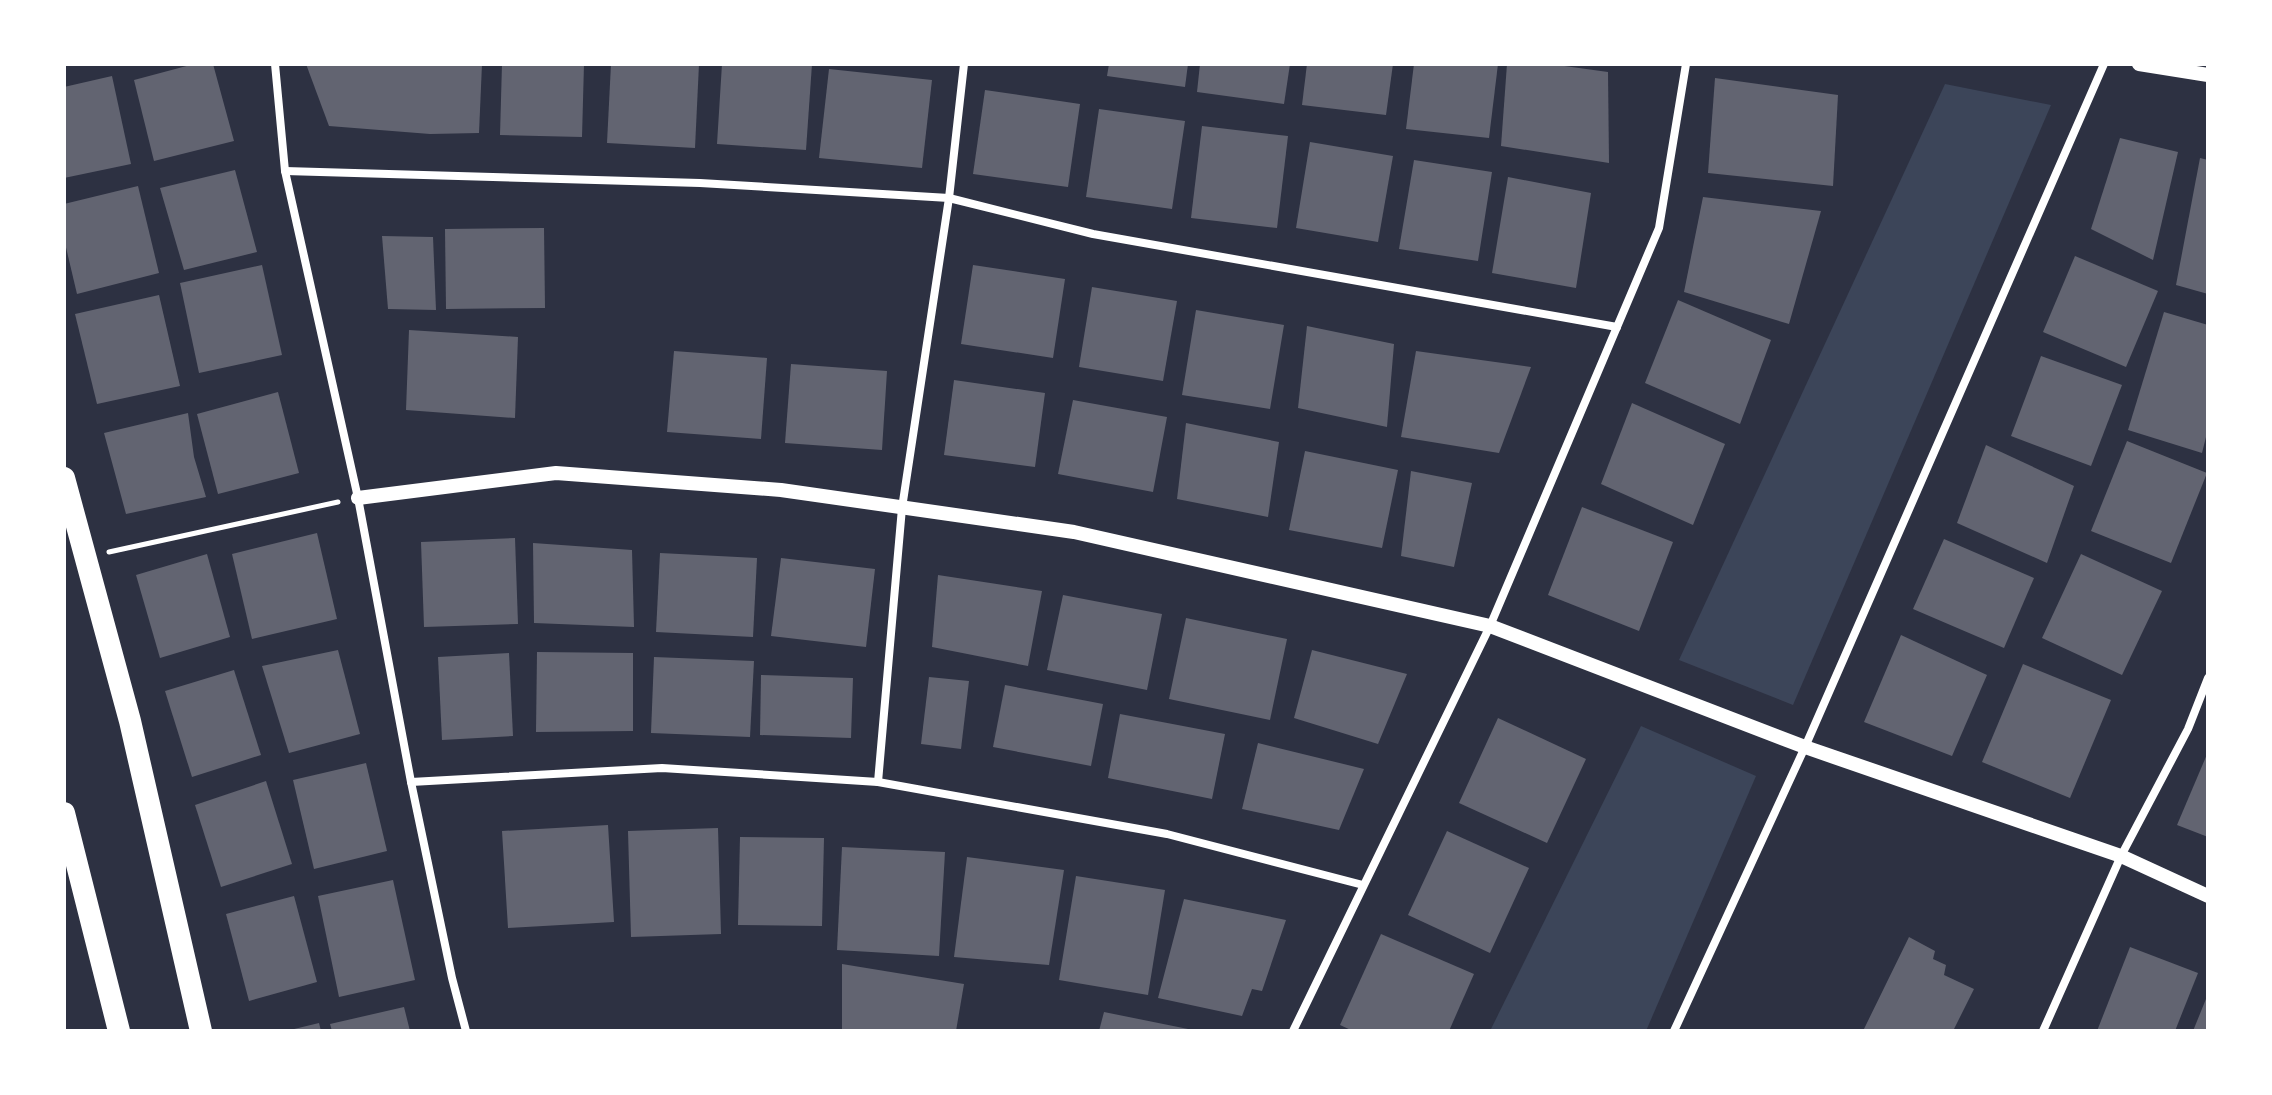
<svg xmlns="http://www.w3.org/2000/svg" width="2272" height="1095" font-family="Rubik,sans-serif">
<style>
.green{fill:#3c4559}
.building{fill:#626471}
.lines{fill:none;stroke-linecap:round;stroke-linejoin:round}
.path{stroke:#fff;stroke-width:5}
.minor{stroke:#fff;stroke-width:8}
.tertiary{stroke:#fff;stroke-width:14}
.trunk{stroke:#fff;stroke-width:22}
</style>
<rect width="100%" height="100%" fill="#2d3142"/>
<!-- green -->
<g class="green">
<polygon points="1945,84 2051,105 1793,705 1679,660"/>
<polygon points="1641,726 1756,776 1646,1031 1490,1031"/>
</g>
<!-- building -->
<g class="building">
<polygon points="194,64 213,64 234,141 154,161 134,80"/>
<polygon points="306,64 482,64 479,133 430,134 329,126"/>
<polygon points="502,64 584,64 582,137 500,135"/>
<polygon points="611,64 699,64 695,148 607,143"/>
<polygon points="722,64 812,64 806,150 717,144"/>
<polygon points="1109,64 1188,64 1185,87 1107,76"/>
<polygon points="1200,64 1290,64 1284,104 1197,92"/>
<polygon points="1307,64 1393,64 1386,115 1302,105"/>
<polygon points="1414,64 1498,64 1489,138 1406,129"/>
<polygon points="1507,64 1550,64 1608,72 1609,163 1501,146"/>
<polygon points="829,69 932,80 922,168 819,158"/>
<polygon points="112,76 131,164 64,178 64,87"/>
<polygon points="1715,78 1838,95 1833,186 1708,173"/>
<polygon points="985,90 1080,104 1068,187 973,174"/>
<polygon points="1099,109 1185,121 1172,209 1086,197"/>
<polygon points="1202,126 1288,136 1277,228 1191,218"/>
<polygon points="2120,138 2178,152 2153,260 2091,229"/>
<polygon points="1310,142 1393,156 1378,242 1296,228"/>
<polygon points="2200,158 2208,160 2208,294 2176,285"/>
<polygon points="1414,160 1492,172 1478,261 1399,249"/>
<polygon points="235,170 257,252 184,270 160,188"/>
<polygon points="1508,177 1591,193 1576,288 1492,273"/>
<polygon points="138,186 159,273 77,294 64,239 64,204"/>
<polygon points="1703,197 1821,211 1789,324 1684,292"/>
<polygon points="544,228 545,308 446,309 445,229"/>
<polygon points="382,236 433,237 436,310 388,309"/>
<polygon points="2075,256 2158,291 2126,367 2043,332"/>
<polygon points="262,265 282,355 199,373 180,283"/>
<polygon points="973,265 1065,279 1053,358 961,344"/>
<polygon points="1092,287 1177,301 1163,381 1079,367"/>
<polygon points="159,295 180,386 97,404 75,314"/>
<polygon points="1678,300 1771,340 1740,424 1645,383"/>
<polygon points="1196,310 1284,325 1270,409 1182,395"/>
<polygon points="2164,312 2208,325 2208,429 2202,453 2128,430"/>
<polygon points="1307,326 1394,344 1387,427 1298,408"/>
<polygon points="409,330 518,337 515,418 406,410"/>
<polygon points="674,351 767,358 761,439 667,432"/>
<polygon points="1416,351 1531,367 1499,453 1401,437"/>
<polygon points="2041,356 2122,385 2091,466 2011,436"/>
<polygon points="791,364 887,371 882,450 785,443"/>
<polygon points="954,380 1045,393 1035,467 944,455"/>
<polygon points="278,392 299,473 218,494 197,414"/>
<polygon points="1073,400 1167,417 1153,492 1058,474"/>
<polygon points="1632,403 1725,444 1693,525 1601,484"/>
<polygon points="188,413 194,457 206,497 126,514 104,433"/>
<polygon points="1186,423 1279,442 1268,517 1177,499"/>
<polygon points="2127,441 2207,473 2171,563 2091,531"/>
<polygon points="1986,445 2074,486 2047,563 1957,523"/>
<polygon points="1305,451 1398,470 1382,548 1289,530"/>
<polygon points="1411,471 1472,483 1454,567 1401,556"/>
<polygon points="1582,507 1673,542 1639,631 1548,595"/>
<polygon points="317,533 337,619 252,639 232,554"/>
<polygon points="515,538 518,624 424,627 421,542"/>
<polygon points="1944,539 2034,578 2004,648 1913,609"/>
<polygon points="533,543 632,550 634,627 534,623"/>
<polygon points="660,553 757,558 753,637 656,632"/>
<polygon points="207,554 230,637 160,658 136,575"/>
<polygon points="2081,554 2162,591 2122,675 2042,638"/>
<polygon points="781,558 875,569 866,647 771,636"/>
<polygon points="938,575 1042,591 1028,666 932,647"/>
<polygon points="1063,595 1162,614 1147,690 1047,670"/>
<polygon points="1186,618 1287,639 1270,720 1169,699"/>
<polygon points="1901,635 1987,675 1952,756 1864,722"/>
<polygon points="338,650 360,734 289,753 262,666"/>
<polygon points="1312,650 1407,674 1378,744 1294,718"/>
<polygon points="537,652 633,653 633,731 536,732"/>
<polygon points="509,653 513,736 442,740 438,657"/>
<polygon points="654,657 754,661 750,737 651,733"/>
<polygon points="2023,664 2111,700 2070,798 1982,762"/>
<polygon points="234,670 261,755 192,777 165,691"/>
<polygon points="761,675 853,678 851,738 760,735"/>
<polygon points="929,677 969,681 961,749 921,744"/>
<polygon points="1005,685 1103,704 1091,766 993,747"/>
<polygon points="1120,714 1225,734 1212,799 1108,778"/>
<polygon points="1498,718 1586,759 1547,843 1459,803"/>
<polygon points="1258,743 1364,769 1339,830 1242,809"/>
<polygon points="2208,752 2208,837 2177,825"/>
<polygon points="366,763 387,851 314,869 293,780"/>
<polygon points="266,781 292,864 221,887 195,805"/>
<polygon points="608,825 614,922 508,928 502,831"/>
<polygon points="718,828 721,934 631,937 628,831"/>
<polygon points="1447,831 1529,868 1490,953 1408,915"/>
<polygon points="740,837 824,838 822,926 738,925"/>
<polygon points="842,847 945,852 939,956 837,950"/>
<polygon points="967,857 1064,870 1049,965 954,957"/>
<polygon points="1076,876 1165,890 1148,995 1059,980"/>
<polygon points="393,880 415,980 339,997 318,896"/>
<polygon points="294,896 317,982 249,1001 226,914"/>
<polygon points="1184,899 1286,920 1262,991 1252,989 1242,1016 1158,998"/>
<polygon points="1381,934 1474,974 1449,1031 1353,1031 1340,1025"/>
<polygon points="1909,937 1935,951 1933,959 1946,965 1944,975 1974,989 1953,1031 1863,1031"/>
<polygon points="2130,947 2198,973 2175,1031 2097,1031"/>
<polygon points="842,964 964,984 956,1031 842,1031"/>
<polygon points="2208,994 2208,1031 2193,1031"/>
<polygon points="404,1007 410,1031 332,1031 330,1024"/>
<polygon points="1104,1012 1193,1030 1193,1031 1099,1031"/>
<polygon points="319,1023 321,1031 290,1031 290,1030"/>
</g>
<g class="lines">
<!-- path -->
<polyline class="path" points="109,552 338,502"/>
<!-- minor -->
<g class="minor">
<polyline points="275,64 285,171 358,498 411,782 452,978 466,1031"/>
<polyline points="285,171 700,183 949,198 1093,234 1617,327"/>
<polyline points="411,782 662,768 878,782 1167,834 1363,885"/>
<polyline points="878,782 902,508 949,198 964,64"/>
<polyline points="1293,1031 1490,626 1659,228 1686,64"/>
<polyline points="1674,1031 1805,747 2104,64"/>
<polyline points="2043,1031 2121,856 2188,729 2208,678"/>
</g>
<!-- tertiary -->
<g class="tertiary">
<polyline points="2139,64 2208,75"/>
<polyline points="358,498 556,473 781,490 1074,532 1490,626 1805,747 2121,856 2208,896"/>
</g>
<!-- trunk -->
<g class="trunk">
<polyline points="64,478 130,721 201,1031"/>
<polyline points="64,813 119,1031"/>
</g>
</g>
<!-- border -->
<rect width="2272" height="1095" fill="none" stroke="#ffffff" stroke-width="132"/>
</svg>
